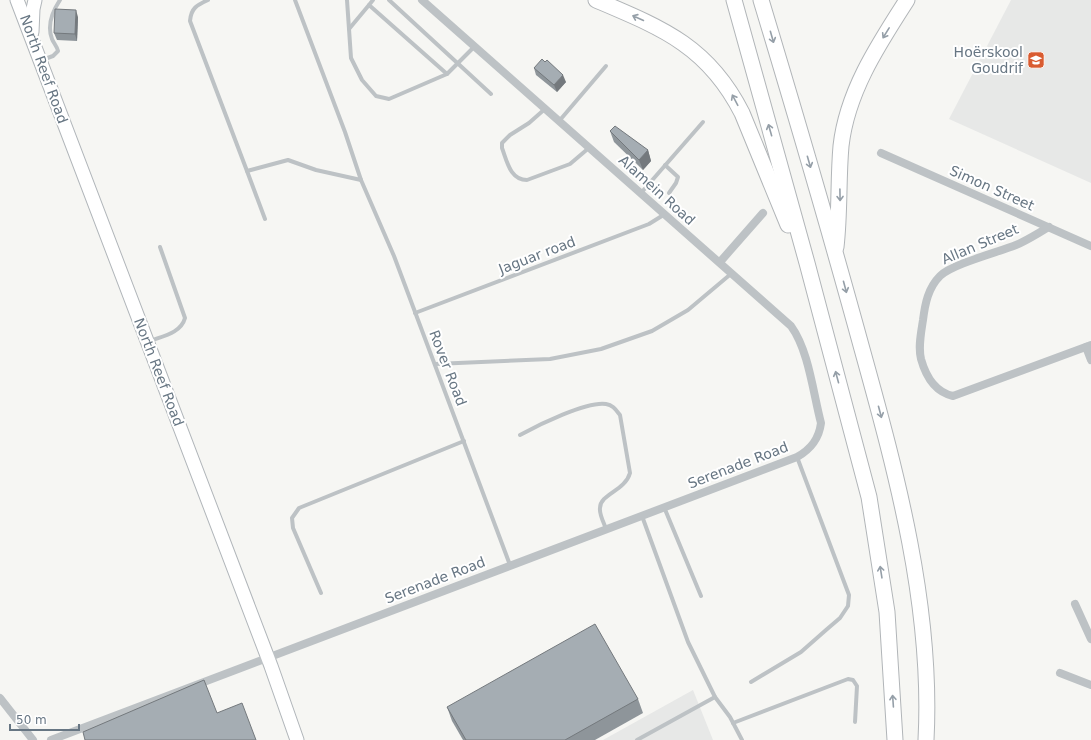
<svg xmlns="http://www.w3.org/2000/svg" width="1091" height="740" font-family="'DejaVu Sans',sans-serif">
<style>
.built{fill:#e7e8e7}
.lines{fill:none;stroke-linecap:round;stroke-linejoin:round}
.primary-casing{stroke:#b1b6ba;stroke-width:15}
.motorway-casing{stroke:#b1b5b8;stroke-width:17}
.service{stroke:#bdc2c5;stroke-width:4}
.minor{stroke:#bdc2c5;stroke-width:8}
.primary{stroke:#fff;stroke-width:13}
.motorway{stroke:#fff;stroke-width:15}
.wall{fill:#8e959a}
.shaded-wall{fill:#74797d}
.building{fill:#a5adb3;stroke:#74797d}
.oneway{stroke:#959fa8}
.labels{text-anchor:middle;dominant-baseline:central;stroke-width:4;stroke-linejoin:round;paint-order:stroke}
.poi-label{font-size:14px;fill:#677683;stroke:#fff;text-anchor:end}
.street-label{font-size:14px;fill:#677683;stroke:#fff}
</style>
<rect width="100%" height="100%" fill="#f6f6f3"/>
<!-- built -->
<g class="built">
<polygon points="1011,0 1091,0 1091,183 949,119"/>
<polygon points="693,690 713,740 603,740"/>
</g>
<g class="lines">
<defs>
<g id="primary">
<polyline points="17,0 271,666 297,740"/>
<polyline points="32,32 33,9 35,0"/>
</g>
<g id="motorway">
<path d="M596 0C662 28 708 46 742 113L788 225"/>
<polyline points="734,0 807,263 869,497 887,612 895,740"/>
<path d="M761 0C796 116 830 232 862 349 897 475 933 608 926 740"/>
<path d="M836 247C840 213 838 180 841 146 847 92 878 45 907 0"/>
</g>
</defs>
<!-- primary casing -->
<use href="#primary" class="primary-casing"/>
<!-- motorway casing -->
<use href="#motorway" class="motorway-casing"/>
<!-- service -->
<g class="service">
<path d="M208 0C197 5 191 8 190 21L247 171"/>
<polyline points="295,0 345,132 361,180 394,256 510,565"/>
<polyline points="347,0 351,58 362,80 376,96 389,99 447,74 475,46"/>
<polyline points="373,0 369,5 447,74"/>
<polyline points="389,0 491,94"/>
<polyline points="349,29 369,5"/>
<path d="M42 60 53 56 58 51C57 46 54 44 52 39 47 26 52 12 60 0"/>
<path d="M546 108 529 123 510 135 502 143V148C507 161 510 180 527 180L570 164 590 147"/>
<polyline points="560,120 606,66"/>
<polyline points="665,165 678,177 676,183 669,193"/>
<polyline points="641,193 703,122"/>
<polyline points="265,219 247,171 288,160 316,170 361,180"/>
<polyline points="415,313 649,224 665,214"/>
<path d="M150 341C163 336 181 333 185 318L160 247"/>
<polyline points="435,364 550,359 601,349 652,331 688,310 732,273"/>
<path d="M520 435C538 425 587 401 606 404 613 405 616 410 620 415L630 473C625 491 600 494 600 508 599 514 604 523 606 529"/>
<polyline points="664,507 701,596"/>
<polyline points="642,516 688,642 715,697 730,717 742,740"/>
<polyline points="321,593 293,528 292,518 299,508 464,441"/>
<polyline points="751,682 801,652 826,630 840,618 848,606 849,595 797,457"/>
<polyline points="733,723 848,679 853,680 857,686 855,722"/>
<polyline points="637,740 715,697"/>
</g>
<!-- minor -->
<g class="minor">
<polyline points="881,153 1091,246"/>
<path d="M1049 227C1038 233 1028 240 1016 245 999 252 952 264 940 276 928 288 925 304 923 320 921 333 918 347 921 359 926 377 935 392 953 396L1091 345"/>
<polyline points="720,262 763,213"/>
<polyline points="1086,347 1091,360"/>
<polyline points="1075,604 1091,639"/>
<polyline points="1060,673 1091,685"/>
<polyline points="0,698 33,740"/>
<path d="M51 740 797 457C811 449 819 439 821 423 813 393 809 351 791 326L422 0"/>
</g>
<!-- primary -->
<use href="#primary" class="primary"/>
<!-- motorway -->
<use href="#motorway" class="motorway"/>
</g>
<!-- wall -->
<g class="wall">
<polygon points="78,17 77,41 57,40 54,33"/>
<polygon points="534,68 566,82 557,92 536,75"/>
<polygon points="610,131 648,150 651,161 643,170 614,142"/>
<polygon points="638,699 643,713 595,740 463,740 452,721 447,707"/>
</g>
<!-- shaded-wall -->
<g class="shaded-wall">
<polygon points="76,10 78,17 77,41 75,34"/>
<polygon points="563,75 566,82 557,92 554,85"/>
<polygon points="648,150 651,161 643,170 639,160"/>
</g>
<!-- building -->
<g class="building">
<polygon points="55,9 76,10 75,34 54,33"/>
<polygon points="542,59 545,62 547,60 563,75 554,85 534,68"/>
<polygon points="615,126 648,150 639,160 610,131"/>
<polygon points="595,624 638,699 565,740 466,740 447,707"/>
<polygon points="204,680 217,713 242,703 256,740 85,740 83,732"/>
</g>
<!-- one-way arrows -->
<defs><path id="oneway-shaft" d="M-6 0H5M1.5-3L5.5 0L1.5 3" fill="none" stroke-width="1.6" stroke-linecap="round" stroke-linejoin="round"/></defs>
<g class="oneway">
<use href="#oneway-shaft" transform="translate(638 18) rotate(-156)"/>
<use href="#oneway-shaft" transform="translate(886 33) rotate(122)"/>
<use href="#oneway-shaft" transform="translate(772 37) rotate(74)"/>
<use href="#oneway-shaft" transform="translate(735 100) rotate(-118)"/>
<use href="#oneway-shaft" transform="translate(770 130) rotate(-106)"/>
<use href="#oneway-shaft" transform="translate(809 162) rotate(74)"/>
<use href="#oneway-shaft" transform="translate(840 195) rotate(89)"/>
<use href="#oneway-shaft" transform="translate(845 287) rotate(75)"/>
<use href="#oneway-shaft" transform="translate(837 377) rotate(-105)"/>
<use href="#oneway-shaft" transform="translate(880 412) rotate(75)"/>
<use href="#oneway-shaft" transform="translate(881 572) rotate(-99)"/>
<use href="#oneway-shaft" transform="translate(893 701) rotate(-94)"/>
</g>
<!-- icons -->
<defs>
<symbol id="school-square" viewBox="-11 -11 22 22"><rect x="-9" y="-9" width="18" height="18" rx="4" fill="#d95b30" stroke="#fff"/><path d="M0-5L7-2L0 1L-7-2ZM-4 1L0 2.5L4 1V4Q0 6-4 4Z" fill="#fff"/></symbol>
</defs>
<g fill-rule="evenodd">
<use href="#school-square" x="1026" y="50" width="20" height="20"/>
</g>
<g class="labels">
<!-- poi labels -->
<g class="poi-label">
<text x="1023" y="52">Hoërskool<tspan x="1023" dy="16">Goudrif</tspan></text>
</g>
<!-- street labels -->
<g class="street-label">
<text transform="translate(44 69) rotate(70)">North Reef Road</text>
<text transform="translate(992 188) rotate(24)">Simon Street</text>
<text transform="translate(657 190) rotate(42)">Alamein Road</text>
<text transform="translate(980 244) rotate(-23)">Allan Street</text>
<text transform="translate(537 255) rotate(-21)">Jaguar road</text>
<text transform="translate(448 368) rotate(69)">Rover Road</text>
<text transform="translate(159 372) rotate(69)">North Reef Road</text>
<text transform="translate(738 465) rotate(-21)">Serenade Road</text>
<text transform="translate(435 580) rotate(-21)">Serenade Road</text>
</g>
</g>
<!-- scale -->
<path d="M10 724v6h69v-6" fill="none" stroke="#677683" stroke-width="2"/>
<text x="16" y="724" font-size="12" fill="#677683" stroke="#ffffff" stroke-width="3" paint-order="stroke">50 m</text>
</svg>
